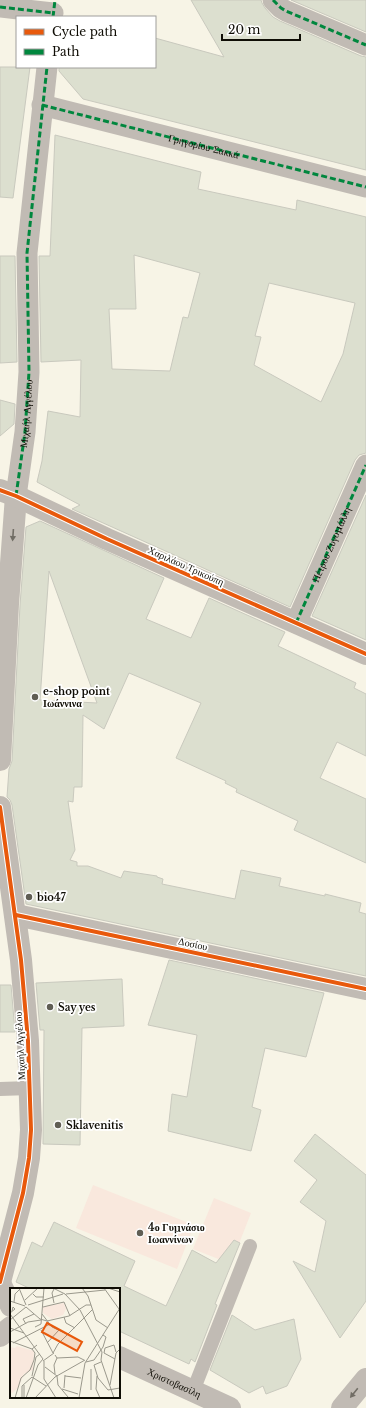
<svg xmlns="http://www.w3.org/2000/svg" width="366" height="1408" font-family="'Libre Baskerville',serif">
<style>
.green{fill:#f9e8dd}
.building{fill:#dcdfcf;stroke:#c9c9be;fill-rule:evenodd}
.lines{fill:none;stroke-linecap:round;stroke-linejoin:round}
.service{stroke:#c1bbb4;stroke-width:14}
.pedestrian{stroke:#c1bbb4;stroke-width:21}
.minor{stroke:#c1bbb4;stroke-width:22}
.tertiary{stroke:#c1bbb4;stroke-width:22}
.quiet{stroke:#00873e;stroke-width:3;stroke-dasharray:6 3;stroke-linecap:butt}
.cycleway-casing{stroke:#fff;stroke-width:6}
.cycleway{stroke:#e8590c;stroke-width:4}
.oneway{fill:#716d65}
.poi-dot{fill:#605e54;stroke:#fff;stroke-width:1.5}
.labels{text-anchor:middle;dominant-baseline:central;stroke-width:3.5;stroke-linejoin:round;paint-order:stroke}
.street-label{font-size:10px;fill:#0f0d05;stroke:#fff}
.poi-label{font-size:10px;font-weight:bold;fill:#0f0d05;stroke:#fff;text-anchor:start}
.inset-road{fill:none;stroke:#9a988c;stroke-width:1}
.view{fill:#e8590c;fill-opacity:0.15;stroke:#e8590c;stroke-width:2}
.inset-edge{fill:none;stroke:#0f0d05;stroke-width:2}
</style>
<rect width="100%" height="100%" fill="#f7f4e6"/>
<!-- green -->
<g class="green">
<polygon points="93,1185 194,1225 177,1269 76,1228"/>
<polygon points="214,1198 251,1213 231,1264 193,1249"/>
</g>
<!-- building -->
<g class="building">
<polygon points="191,0 261,0 262,3 265,8 273,17 280,21 361,56 366,57 366,170 83,99 59,71 59,67 155,67 155,38 224,57"/>
<polygon points="291,0 366,0 366,32"/>
<polygon points="0,67 30,67 13,198 0,197"/>
<path d="M55 135 201 172 198 189 296 210 297 200 366 217V453L359 455 355 460 290 607 72 509 80 505 37 482 42 461 48 411 80 417 81 360 41 362 39 256H50ZM134 255 200 273 188 318 183 317 170 371 112 369 109 309H136ZM269 283 355 303 343 354 321 402 254 365 261 337 255 336Z"/>
<polygon points="0,256 15,256 17,362 0,363"/>
<polygon points="0,400 15,404 14,424 0,436"/>
<polygon points="366,495 366,640 312,616"/>
<path d="M40 521 164 578 146 619 191 638 209 598 285 632 278 646 356 683 354 688 366 694V756L337 742 320 778 366 799V863L294 830 298 821 236 792 237 789 225 783 226 781 176 758 201 703 129 673 104 729 83 715 82 787H74L73 802 68 801 75 850 70 860 77 862V866H88L121 878 124 871 157 876V877L163 879 162 884 235 899 241 870 281 878 279 886 325 896V894L361 903 359 912 366 914V976L26 904 12 805 10 800 7 797 9 769 12 761 20 605 26 527ZM49 571 97 703 40 700Z"/>
<polygon points="169,960 324,993 306,1057 265,1048 252,1107 261,1110 251,1151 168,1131 172,1094 187,1097 197,1035 148,1025"/>
<polygon points="122,979 124,1026 82,1028 80,1145 43,1144 44,1030 40,1030 36,983"/>
<polygon points="0,985 11,985 15,1032 0,1032"/>
<polygon points="315,1134 366,1175 366,1301 340,1338 293,1261 315,1272 326,1221 300,1202 317,1180 294,1161"/>
<polygon points="54,1222 135,1261 124,1286 166,1306 192,1250 216,1263 234,1240 240,1243 215,1304 217,1305 195,1362 191,1359 189,1364 119,1331 119,1289 31,1289 16,1282 32,1242 42,1247"/>
<polygon points="232,1315 255,1330 294,1319 301,1359 287,1386 266,1394 263,1386 249,1393 210,1370"/>
</g>
<g class="lines">
<!-- service -->
<g class="service">
<polyline points="0,1089 30,1088"/>
<polyline points="193,1391 250,1246"/>
</g>
<!-- pedestrian -->
<g class="pedestrian">
<polyline points="273,0 281,8 286,11 366,45"/>
<polyline points="0,7 53,13"/>
<polyline points="42,105 366,187"/>
<path id="s1" d="M16 496 25 432 29 372 27 253 47 67"/>
<path id="s2" d="M296 623 366 465"/>
</g>
<!-- minor -->
<g class="minor">
<polyline points="0,760 8,604 16,496"/>
<polyline points="0,807 21,960 28,1041 31,1130 29,1158 23,1193 0,1282"/>
<polyline points="16,915 366,989"/>
<polyline points="0,1283 11,1306"/>
<polyline points="0,1336 11,1327"/>
<path id="s3" d="M119 1357 230 1408"/>
<polyline points="342,1408 366,1379"/>
</g>
<!-- tertiary -->
<polyline class="tertiary" points="0,490 16,496 107,539 366,654"/>
<!-- quiet -->
<g class="quiet">
<polyline points="273,0 281,8 286,11 366,45"/>
<polyline points="0,7 53,13"/>
<polyline points="53,17 55,0"/>
<path id="s4" d="M42 105 366 187"/>
<polyline points="16,496 25,432 29,372 27,253 47,67"/>
<polyline points="296,623 366,465"/>
</g>
<defs>
<g id="cycleway">
<polyline points="0,490 16,496 107,539 366,654"/>
<polyline points="0,807 21,960 28,1041 31,1130 29,1158 23,1193 0,1282"/>
<polyline points="16,915 366,989"/>
</g>
</defs>
<!-- cycleway casing -->
<use href="#cycleway" class="cycleway-casing"/>
<!-- cycleway -->
<use href="#cycleway" class="cycleway"/>
</g>
<!-- one-way arrows -->
<defs><path id="oneway-solid" d="M-6-.8H1V-3.2L6.5 0L1 3.2V.8H-6Z"/></defs>
<g class="oneway">
<use href="#oneway-solid" transform="translate(13 535) rotate(94)"/>
<use href="#oneway-solid" transform="translate(354 1393) rotate(129)"/>
</g>
<!-- markers -->
<g class="poi-dot">
<circle cx="35" cy="697" r="4"/>
<circle cx="29" cy="897" r="4"/>
<circle cx="50" cy="1007" r="4"/>
<circle cx="58" cy="1125" r="4"/>
<circle cx="140" cy="1233" r="4"/>
</g>
<g class="labels">
<!-- street labels -->
<g class="street-label">
<text stroke="none"><textPath href="#s4" startOffset="167">Γρηγορίου Σακκά</textPath></text>
<text stroke="none"><textPath href="#s1" startOffset="83">Μιχαήλ Αγγέλου</textPath></text>
<text stroke="none"><textPath href="#s2" startOffset="86">Πέτρου Ζυγομάλλη</textPath></text>
<text transform="translate(186 566) rotate(24)">Χαριλάου Τρικούπη</text>
<text transform="translate(193 944) rotate(12)">Δοσίου</text>
<text transform="translate(20 1046) rotate(-93)">Μιχαήλ Αγγέλου</text>
<text stroke="none"><textPath href="#s3" startOffset="61">Χριστοβασίλη</textPath></text>
</g>
<!-- poi labels -->
<g class="poi-label">
<text x="43" y="691">e-shop point<tspan x="43" dy="12">Ιωάννινα</tspan></text>
<text x="37" y="897">bio47</text>
<text x="58" y="1007">Say yes</text>
<text x="66" y="1125">Sklavenitis</text>
<text x="148" y="1227">4ο Γυμνάσιο<tspan x="148" dy="12">Ιωαννίνων</tspan></text>
</g>
</g>
<!-- overview -->
<g transform="translate(10 1288)">
<rect width="110" height="110" fill="#f7f4e6"/>
<path d="M54 15 56 21 53 27 42 31 33 25V19ZM7 58 24 63 23 82 14 86 8 100 2 105 0 104V59L5 60Z" fill="#f9e8dd"/>
<path class="inset-road" d="M9 0 16 17M43 0 55 6 70 22 92 64M72 0 78 8 86 32 98 40M94 0 109 21M98 0 110 4M44 1 42 5 44 15M23 6 26 9H34M56 6 95 2M15 12 28 0M0 13 15 18M4 14 5 6 10 1M54 14 60 28M18 17 53 6M16 19 30 31 37 33 59 28 76 17H81M33 19 54 14M0 25 5 21 3 19 2 23M0 26 33 71 28 77 16 110M32 26 42 39 59 47M54 29 56 35 65 40M0 32 16 19M16 36 13 31 24 26M25 39 31 36 34 0M0 40 14 45M31 42 43 65M0 44 18 34 31 32M0 53 22 61 27 57M3 55 40 36M37 55 49 42M95 60 94 65 105 71M95 60 104 57 106 64M92 64 91 72 104 110M43 65 48 56 83 21M45 67 47 70 68 69 74 72M33 73 44 65M34 73V91L46 110M76 74 84 72 93 59 96 49 93 47M91 74 84 77 88 90 98 102 110 100M35 79 47 88 48 97 58 109M45 86 44 77 47 70M22 88 26 69 30 66M55 88 71 90M87 88 86 101 90 110M100 97 106 65 110 61M54 100 55 87M52 101 68 106M81 102V81M12 109V98L22 89 36 98M5 110 11 90 20 82 24 72 25 65 22 61M14 110V97M25 110 45 89 75 72M69 110 75 75 110 20"/>
<path class="view" d="M37 35 72 54 67 63 32 44Z"/>
<rect width="110" height="110" class="inset-edge"/>
</g>
<!-- legend -->
<rect x="16" y="16" width="140" height="52" fill="#ffffff" stroke="#9f9e9b"/>
<rect x="24" y="29" width="20" height="6" fill="#e8590c" stroke="#9f9e9b"/>
<text x="52" y="36" font-size="12" fill="#0f0d05">Cycle path</text>
<rect x="24" y="49" width="20" height="6" fill="#00873e" stroke="#9f9e9b"/>
<text x="52" y="56" font-size="12" fill="#0f0d05">Path</text>
<!-- scale -->
<path d="M222 34v6h78v-6" fill="none" stroke="#0f0d05" stroke-width="2"/>
<text x="228" y="34" font-size="12" fill="#0f0d05" stroke="#ffffff" stroke-width="3" paint-order="stroke">20 m</text>
</svg>
